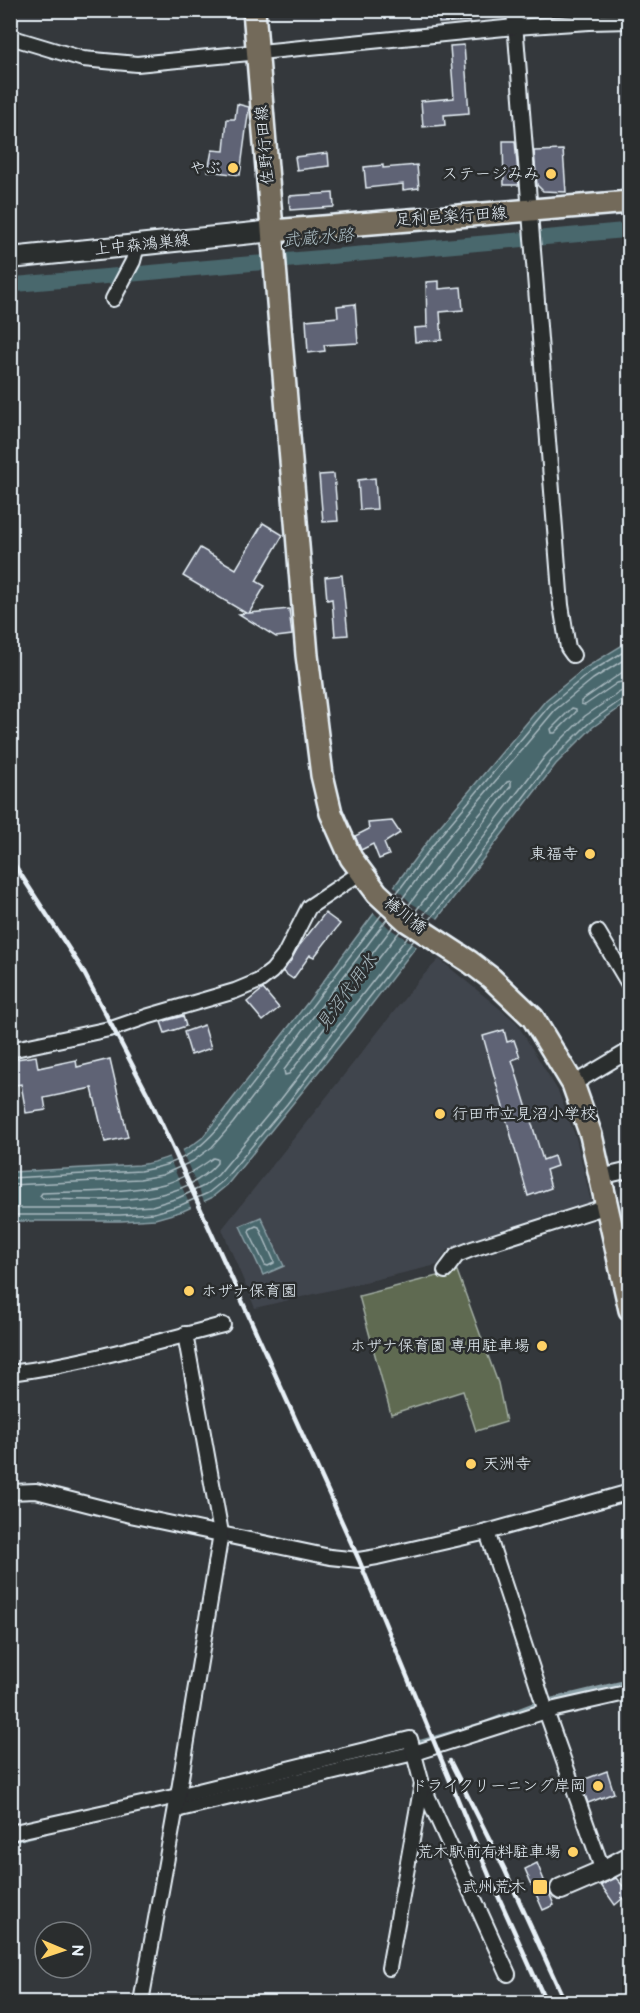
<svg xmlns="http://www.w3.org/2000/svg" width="640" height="2013" font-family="'Balsamiq Sans','Klee One',sans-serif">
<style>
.built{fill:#41454d}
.green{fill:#5e6a51;stroke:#a3aea4;stroke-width:1.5}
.water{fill:#4a676d;stroke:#899ea5;stroke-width:1.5}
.pier{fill:#34383c}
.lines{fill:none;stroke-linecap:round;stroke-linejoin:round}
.shore{stroke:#a9bac0;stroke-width:1.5}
.stream{stroke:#899ea5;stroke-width:4.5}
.canal{stroke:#4a676d;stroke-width:15}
.building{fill:#5e6375;stroke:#e8f1f8;stroke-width:1.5}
.street-casing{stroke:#e8f1f8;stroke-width:18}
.secondary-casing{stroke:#e8f1f8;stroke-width:24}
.primary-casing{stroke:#e8f1f8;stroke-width:26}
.street{stroke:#2a2d2e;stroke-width:14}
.secondary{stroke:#2a2d2e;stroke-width:20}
.primary{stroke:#736b5a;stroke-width:21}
.rail{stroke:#e8f1f8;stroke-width:4.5}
.poi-dot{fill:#ffd166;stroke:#2a2d2e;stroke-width:2}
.labels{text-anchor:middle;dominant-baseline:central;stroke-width:5;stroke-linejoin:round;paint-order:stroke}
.street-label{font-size:16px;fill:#e8f1f8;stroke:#2a2d2e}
.poi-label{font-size:16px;fill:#e8f1f8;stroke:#2a2d2e;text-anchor:end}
.water-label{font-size:18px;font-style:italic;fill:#a9bac0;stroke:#2a2d2e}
</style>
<rect width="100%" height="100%" fill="#34383c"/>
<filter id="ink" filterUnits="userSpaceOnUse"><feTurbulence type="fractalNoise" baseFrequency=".0167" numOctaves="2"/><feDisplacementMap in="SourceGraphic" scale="12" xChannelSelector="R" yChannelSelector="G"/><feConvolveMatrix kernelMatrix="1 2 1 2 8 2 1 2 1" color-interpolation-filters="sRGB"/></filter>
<g filter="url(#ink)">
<!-- built -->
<polygon class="built" points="439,959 516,1022 558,1091 576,1138 591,1202 447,1250 437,1265 255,1308 222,1229 419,980"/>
<!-- green -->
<polygon class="green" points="457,1271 498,1383 506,1422 476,1431 463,1391 391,1414 359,1296"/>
<!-- water -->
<g class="water">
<path d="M629 641V701L593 727 556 764 352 1030 227 1185 211 1198 183 1211 155 1219 121 1221H11V1172L139 1165C164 1161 183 1153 202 1138L308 1002 434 833 546 700 585 668Z"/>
<polygon points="261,1217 284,1266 263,1275 240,1226"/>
</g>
<!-- pier -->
<g class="pier">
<polygon points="392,884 411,903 440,920 419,948 389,928 372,911"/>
<polygon points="181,1149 205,1204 192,1210 168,1155"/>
</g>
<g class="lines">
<!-- shore -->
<g class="shore">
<polyline points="630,667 581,701 581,704 585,705 617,683 630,680"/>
<polygon points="572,708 576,709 576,712 555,733 552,733 551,729"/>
<polyline points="396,894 439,837 550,705 589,673 630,648"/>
<polyline points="402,899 445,841 555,710 593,679 630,656"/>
<polyline points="408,906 452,847 507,782 511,781 511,786 415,912"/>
<polyline points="422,917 546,755 585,716 620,692 630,689"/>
<polyline points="429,921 552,760 589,723 624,698 630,697"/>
<polyline points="394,925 284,1070 285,1075 289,1074 400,931"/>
<path d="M213 1158 217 1159V1163C179 1209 96 1199 43 1199L40 1196 42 1193C79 1191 129 1193 164 1184 182 1179 198 1169 213 1158Z"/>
<path d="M10 1178 140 1171C183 1164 200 1150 227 1118L382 914"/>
<polyline points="10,1185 140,1179 162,1175 193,1161 212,1147 233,1123 387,919"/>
<polyline points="10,1208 120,1208 152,1206 178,1198 204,1186 218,1175 281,1099 408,936"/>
<polyline points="10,1215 120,1215 154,1213 181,1205 208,1193 223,1181 287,1104 414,940"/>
<polygon points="256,1226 259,1227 274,1261 274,1263 268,1266 265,1265 249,1232 250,1229"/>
</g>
<!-- stream -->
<g class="stream">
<polyline points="414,1744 483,1724 535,1704 630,1681"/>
<polyline points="10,1841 46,1832"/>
</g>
<!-- canal -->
<polyline class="canal" points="10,285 630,230"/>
</g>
<!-- building -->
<g class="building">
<polygon points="438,10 469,10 470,21 439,23"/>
<polygon points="464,45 469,113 444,115 445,125 423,127 421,101 454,98 450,46"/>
<polygon points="237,104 249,107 240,175 208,171 212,150 224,151 227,119 235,119"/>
<polygon points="503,141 515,141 519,185 504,185"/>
<polygon points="563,150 566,192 543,191 537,185 534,151"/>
<polygon points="328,153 329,166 297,170 295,157"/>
<polygon points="383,165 383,168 417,165 419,188 403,190 403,184 366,188 364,167"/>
<polygon points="333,193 334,207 290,210 289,196"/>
<polygon points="439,281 439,289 461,287 463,310 440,312 442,340 415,342 414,328 427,327 426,282"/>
<polygon points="355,304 358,343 324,345 325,351 308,353 306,320 338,317 337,306"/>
<polygon points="334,474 338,521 323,522 319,475"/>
<polygon points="375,478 377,509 360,510 358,480"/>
<polygon points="263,523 283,535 256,581 265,586 249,613 289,609 292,635 276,637 239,614 246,613 183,576 200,548 236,569"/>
<polygon points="342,575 348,635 335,636 332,599 327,600 325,577"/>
<polygon points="392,821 400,833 384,843 389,855 379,859 373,844 361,850 355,836 369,829 368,823"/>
<polygon points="325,913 340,924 314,957 310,955 293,979 283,972 299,946"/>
<polygon points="263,989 279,1008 263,1021 247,1002"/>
<polygon points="183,1016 186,1026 165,1033 161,1022"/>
<polygon points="204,1025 211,1048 191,1055 184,1032"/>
<polygon points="504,1030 507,1042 514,1040 520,1057 512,1060 543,1160 554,1156 557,1166 546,1170 551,1188 528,1196 483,1036"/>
<polygon points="36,1056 38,1068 76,1060 77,1067 110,1059 128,1137 105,1142 92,1088 44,1098 46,1110 26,1113 21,1084 10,1086 10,1060"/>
<polygon points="607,1771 614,1793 588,1803 580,1781"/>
<polygon points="537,1863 554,1905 543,1910 525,1869"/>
<polygon points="616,1878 629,1893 615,1905 601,1885"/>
</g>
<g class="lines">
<defs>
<g id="street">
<polyline points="514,10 561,605 568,648 573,655"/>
<polyline points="10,37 83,59 137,64 515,27 589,22 630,21"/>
<polyline points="113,299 133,261 137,246"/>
<polyline points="598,932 630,986"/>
<polyline points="10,1050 114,1028 146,1017 235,991 259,981 272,971 284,956 309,907 360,873"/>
<polyline points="573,1084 630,1050"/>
<polyline points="600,1177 630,1170"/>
<polyline points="445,1271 457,1255 472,1249 607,1206"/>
<path d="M10 1373C82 1364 153 1343 223 1325"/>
<polyline points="10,1492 36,1491 130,1515 330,1557 359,1560 377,1557 487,1532 630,1492"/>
<polyline points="487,1532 546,1711 603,1871"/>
<polyline points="422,1784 508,1974"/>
<polyline points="176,1810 414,1753 546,1711 630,1692"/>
<polyline points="10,1833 178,1796 410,1739 422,1784 389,1968"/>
<polyline points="141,2002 178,1796 221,1533 185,1334"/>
</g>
<g id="secondary">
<polyline points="10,258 273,231"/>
<polyline points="561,1889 603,1871 630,1857"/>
</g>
<g id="primary">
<polyline points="254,10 307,655 322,775 331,813 351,858 377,893 407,921 470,962 491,978 533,1018 573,1084 591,1135 630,1310"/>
<polyline points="273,231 630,202"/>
</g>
</defs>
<!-- street casing -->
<use href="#street" class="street-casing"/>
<!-- secondary casing -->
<use href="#secondary" class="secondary-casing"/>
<!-- primary casing -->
<use href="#primary" class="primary-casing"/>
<!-- street -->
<use href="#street" class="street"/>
<!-- secondary -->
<use href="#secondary" class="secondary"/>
<!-- primary -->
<use href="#primary" class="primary"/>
<!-- rail -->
<g class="rail">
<polyline points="10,858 82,969 147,1093 173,1148 359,1560 491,1880 546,2002"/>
<polyline points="450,1761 505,1870 565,2002"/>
</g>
</g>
</g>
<!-- markers -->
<g class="poi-dot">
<circle cx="233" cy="168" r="6"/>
<circle cx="551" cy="174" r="6"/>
<circle cx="590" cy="854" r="6"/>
<circle cx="440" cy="1114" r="6"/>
<circle cx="189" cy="1291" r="6"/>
<circle cx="542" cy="1346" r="6"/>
<circle cx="471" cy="1464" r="6"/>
<circle cx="598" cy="1786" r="6"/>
<circle cx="573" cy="1852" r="6"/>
<rect x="532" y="1879" width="16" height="16" rx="3"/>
</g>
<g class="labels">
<!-- street labels -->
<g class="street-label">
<text transform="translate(265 145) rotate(-95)">佐野行田線</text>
<text transform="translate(451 217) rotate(-4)">足利邑楽行田線</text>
<text transform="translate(142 245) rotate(-6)">上中森鴻巣線</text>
<text transform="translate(405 916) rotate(38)">棒川橋</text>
</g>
<!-- poi labels -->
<g class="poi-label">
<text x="221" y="168">やぶ</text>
<text x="539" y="174">ステージみみ</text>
<text x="578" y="854">東福寺</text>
<text x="452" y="1114" text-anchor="start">行田市立見沼小学校</text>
<text x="201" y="1291" text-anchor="start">ホザナ保育園</text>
<text x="530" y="1346">ホザナ保育園 専用駐車場</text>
<text x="483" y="1464" text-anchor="start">天洲寺</text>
<text x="586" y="1786">ドライクリーニング岸岡</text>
<text x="561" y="1852">荒木駅前有料駐車場</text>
<text x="526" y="1887">武州荒木</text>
</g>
<!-- water labels -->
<g class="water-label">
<text transform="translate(318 238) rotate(-5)">武蔵水路</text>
<text transform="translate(347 992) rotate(-54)">見沼代用水</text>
</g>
</g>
<!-- margin -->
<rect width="640" height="2013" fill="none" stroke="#2a2d2e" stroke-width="36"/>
<rect x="18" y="18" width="604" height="1977" fill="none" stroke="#e8f1f8" stroke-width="2" filter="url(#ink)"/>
<!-- north arrow -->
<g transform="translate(63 1950) rotate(92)"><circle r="28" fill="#2a2d2e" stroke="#767b7f" stroke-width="1.5"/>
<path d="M0-4.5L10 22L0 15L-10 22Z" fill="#ffd166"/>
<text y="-9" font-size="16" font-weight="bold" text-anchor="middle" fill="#e8f1f8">N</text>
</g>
</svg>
